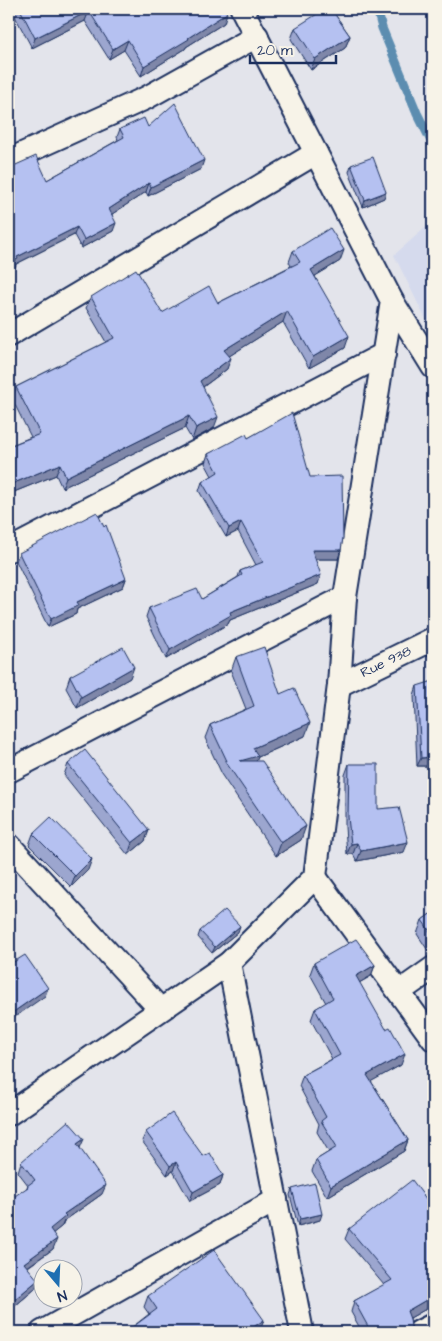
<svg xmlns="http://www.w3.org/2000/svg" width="442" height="1341" font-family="'Architects Daughter',sans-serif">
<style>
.built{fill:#d5daed}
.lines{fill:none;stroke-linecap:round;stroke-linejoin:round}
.stream{stroke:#5b8db0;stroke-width:9}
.street-casing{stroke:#1b2f5e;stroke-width:26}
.street{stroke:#f7f3e8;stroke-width:22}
.wall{fill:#9ca6cf;stroke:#1b2f5e}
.shaded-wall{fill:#7f87a9;stroke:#1b2f5e}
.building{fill:#b5c1f1;stroke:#1b2f5e}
.labels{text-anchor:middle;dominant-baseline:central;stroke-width:4;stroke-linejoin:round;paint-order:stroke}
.street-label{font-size:14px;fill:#1b2f5e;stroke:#f7f3e8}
</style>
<rect width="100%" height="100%" fill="#e3e4eb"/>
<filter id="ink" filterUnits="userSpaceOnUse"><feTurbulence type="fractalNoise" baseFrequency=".02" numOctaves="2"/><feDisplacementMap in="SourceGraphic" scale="10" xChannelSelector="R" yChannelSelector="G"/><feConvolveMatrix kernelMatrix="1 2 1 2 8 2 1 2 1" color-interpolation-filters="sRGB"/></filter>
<g filter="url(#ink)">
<!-- built -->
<polygon class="built" points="433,221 433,334 394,255"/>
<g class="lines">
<!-- stream -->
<polyline class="stream" points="377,9 382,28 417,113 433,145"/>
<defs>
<g id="street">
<polyline points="242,9 392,301 345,597 339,685 315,877 229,963 302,1332"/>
<polyline points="9,160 146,98 257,36"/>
<polyline points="392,301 433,367"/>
<polyline points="9,335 316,153"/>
<polyline points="9,550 384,354"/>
<polyline points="339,685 433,639"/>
<polyline points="9,771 345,597"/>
<polyline points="9,845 160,1009"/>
<polyline points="315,877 433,1039"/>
<polyline points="399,992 433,968"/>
<polyline points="9,1114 229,963"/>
<polyline points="42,1332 276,1200"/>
<polyline points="419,1332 433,1325"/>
</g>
</defs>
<!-- street casing -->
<use href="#street" class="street-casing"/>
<!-- street -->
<use href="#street" class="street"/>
</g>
<!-- wall -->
<g class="wall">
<polygon points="11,9 224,9 224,23 186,47 185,49 141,76 124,50 109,59 85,21 32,48"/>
<polygon points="336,16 350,36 345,48 311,70 291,39 295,28"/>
<polygon points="148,127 201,169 148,196 146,192 112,214 113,231 81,248 74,235 16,264 15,268 9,270 47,180 118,140 117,137 120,129"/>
<polygon points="351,165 384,198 363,207 349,172"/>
<polygon points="293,251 340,261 315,276 345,348 309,368 283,322 229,356 227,369 203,387 214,428 192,440 185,428 62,488 56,475 9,494 9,446 31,437 12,399 16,387 106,342 86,308 91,297 162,313 218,303 291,266 289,262"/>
<polygon points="248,438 310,477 341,550 338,559 315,559 318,584 230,620 228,624 166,659 146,617 149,608 202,599 238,577 240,571 256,565 238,531 226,537 199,491 202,482 212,476 205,463 208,454"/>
<polygon points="19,553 126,579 123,587 77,609 76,614 48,627 16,561"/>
<polygon points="236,657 280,694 305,736 258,757 256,761 301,840 276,856 221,774 221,772 205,738 210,725 246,709 231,671"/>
<polygon points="70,676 130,678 77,708 66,688"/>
<polygon points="417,686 433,766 417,766 414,695"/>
<polygon points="68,764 149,830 145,841 128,855 64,775"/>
<polygon points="349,764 378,809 404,852 357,861 353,854 347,854 345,827 345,775"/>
<polygon points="33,834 88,870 71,887 29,845"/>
<polygon points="433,912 433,955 431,955 417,934 422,920"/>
<polygon points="200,931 238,932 212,953 198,937"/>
<polygon points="314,963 375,965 371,976 359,983 401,1065 371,1081 408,1140 404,1151 327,1197 312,1171 316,1160 329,1152 317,1132 319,1124 299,1086 303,1075 332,1059 311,1020 315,1009 326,1003 310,974"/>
<polygon points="433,977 433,991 430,986"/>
<polygon points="146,1132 203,1156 223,1175 220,1185 190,1201 173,1171 167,1175 142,1141"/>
<polygon points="80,1148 102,1194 64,1221 62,1226 53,1233 53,1249 28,1267 35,1289 9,1311 26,1189 28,1185 18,1172 21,1162"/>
<polygon points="292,1189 320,1220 298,1226 290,1195"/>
<polygon points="432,1222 431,1223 433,1226 433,1305 410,1318 411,1327 417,1332 362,1332 351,1312 354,1301 384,1285 345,1239 349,1229"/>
<polygon points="148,1296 260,1331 258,1332 126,1332 149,1314 144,1307"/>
</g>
<!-- shaded-wall -->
<g class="shaded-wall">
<polygon points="89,11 85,21 32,48 35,38"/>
<polygon points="227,13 224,23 186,47 185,49 141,76 144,66"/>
<polygon points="350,36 345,48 311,70 315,59"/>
<polygon points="128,40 124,50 109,59 113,49"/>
<polygon points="204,160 201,169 148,196 151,187"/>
<polygon points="149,183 146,192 106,218 109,209"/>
<polygon points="386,192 384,198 363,207 365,200"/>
<polygon points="116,223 113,231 81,248 84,240"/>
<polygon points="77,227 74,235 16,264 15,268 9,270 9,263 17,257"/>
<polygon points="344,250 340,261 307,281 311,270"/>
<polygon points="287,311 283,322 220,362 224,350"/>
<polygon points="349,336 345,348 309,368 313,357"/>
<polygon points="231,358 227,369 196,392 200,381"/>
<polygon points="189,416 185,428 62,488 66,477"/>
<polygon points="218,417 214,428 192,440 196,428"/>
<polygon points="60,464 56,475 9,494 9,485"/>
<polygon points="241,522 238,531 226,537 229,528"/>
<polygon points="312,550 341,550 338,559 308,559"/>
<polygon points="321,575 318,584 230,620 228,624 166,659 170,650 230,612"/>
<polygon points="126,579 123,587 77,609 76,614 48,627 51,619 77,602"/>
<polygon points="134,667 130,678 77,708 81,697"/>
<polygon points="310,723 305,736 258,757 253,769 240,761 253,748"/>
<polygon points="433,757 433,766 417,766 421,758"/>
<polygon points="306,826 301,840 276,856 281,843"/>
<polygon points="149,830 145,841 128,855 132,843"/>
<polygon points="408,842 404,852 357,861 361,851"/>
<polygon points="357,843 353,854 347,854 351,844"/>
<polygon points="92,859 88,870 71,887 75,876"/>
<polygon points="240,926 238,932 212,953 215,947"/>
<polygon points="375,965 371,976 352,987 356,976"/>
<polygon points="48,988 45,996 9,1021 9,1015"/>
<polygon points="405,1054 401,1065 363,1086 367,1075"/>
<polygon points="84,1139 80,1148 77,1144"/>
<polygon points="408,1140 404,1151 327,1197 331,1186"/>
<polygon points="176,1162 173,1171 167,1175 170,1166"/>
<polygon points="223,1175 220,1185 190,1201 193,1192"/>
<polygon points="106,1185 102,1194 64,1221 62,1226 46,1239 50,1229 64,1214"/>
<polygon points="322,1214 320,1220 298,1226 300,1219"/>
<polygon points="433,1214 433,1219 432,1222 425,1229 429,1219"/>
<polygon points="57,1239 53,1249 20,1272 24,1263"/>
<polygon points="38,1280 35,1289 9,1311 9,1304"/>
<polygon points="433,1296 433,1305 403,1322 407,1311"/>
<polygon points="264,1320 260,1331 258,1332 246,1332"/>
</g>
<!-- building -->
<g class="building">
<polygon points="20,9 224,9 227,13 188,38 189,39 144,66 128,40 113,49 89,11 35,38"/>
<polygon points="325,9 333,9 336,16 350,36 315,59 295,28"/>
<polygon points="175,103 204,160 151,187 149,183 109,209 116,223 84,240 77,227 17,257 18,259 9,263 9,168 36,156 47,180 124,137 120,129 144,118 148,127"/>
<polygon points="373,157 386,192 365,200 351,165"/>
<polygon points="330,228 344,250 311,270 349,336 313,357 287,311 224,350 231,358 200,381 218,417 196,428 189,416 66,477 60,464 9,485 9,446 40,434 16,387 114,338 91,297 136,269 162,313 209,286 218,303 300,262 293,251"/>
<polygon points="292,413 310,477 342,476 343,538 341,550 312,550 321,575 230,612 231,615 170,650 149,608 197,589 202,599 242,575 240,571 263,562 241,522 229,528 202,482 218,472 208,454 246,434 248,438"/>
<polygon points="97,512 104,527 106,525 126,579 77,602 79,605 51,619 19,553"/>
<polygon points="123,647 134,667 81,697 70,676"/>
<polygon points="264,647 280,694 294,688 310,723 253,748 258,756 240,761 262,761 306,826 281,843 225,761 227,761 210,725 254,706 236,657"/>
<polygon points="433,681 433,757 421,758 417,686"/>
<polygon points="85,750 149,830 132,843 68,764"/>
<polygon points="349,764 378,764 378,809 399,807 408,842 361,851 357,843 351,844 348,817"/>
<polygon points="51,817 92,859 75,876 33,834"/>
<polygon points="225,910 240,926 215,947 200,931"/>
<polygon points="433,912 433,936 422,920"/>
<polygon points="356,939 375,965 356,976 386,1029 390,1027 405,1054 367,1075 408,1140 331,1186 316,1160 337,1147 321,1121 326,1117 303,1075 340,1055 315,1009 333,998 314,963"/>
<polygon points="25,955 48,988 9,1015 9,965"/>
<polygon points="172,1113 203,1156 210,1153 223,1175 193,1192 176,1162 170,1166 146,1132"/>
<polygon points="68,1121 84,1139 77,1144 106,1185 64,1214 66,1216 50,1229 57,1239 24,1263 38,1280 9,1304 9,1200 28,1187 27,1186 35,1180 21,1162"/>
<polygon points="412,1180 433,1208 433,1214 429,1219 433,1226 433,1296 407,1311 410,1319 411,1327 417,1332 371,1332 354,1301 392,1280 349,1229"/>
<polygon points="315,1183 322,1214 300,1219 292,1189"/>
<polygon points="214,1250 264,1320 246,1332 126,1332 157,1309 148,1296"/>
</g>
</g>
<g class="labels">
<!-- street labels -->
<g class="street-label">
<text transform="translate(386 662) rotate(-26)">Rue 938</text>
</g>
</g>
<!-- margin -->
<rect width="442" height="1341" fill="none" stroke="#f7f3e8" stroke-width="30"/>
<rect x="15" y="15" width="412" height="1311" fill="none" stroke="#1b2f5e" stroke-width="2" filter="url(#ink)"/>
<!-- north arrow -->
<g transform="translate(58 1284) rotate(161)"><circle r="24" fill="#f7f3e8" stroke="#9fa5b1"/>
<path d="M0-4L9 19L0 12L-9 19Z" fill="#1f6fb2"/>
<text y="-8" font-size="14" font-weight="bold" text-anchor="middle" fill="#1b2f5e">N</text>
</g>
<!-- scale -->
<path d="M250 55v8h86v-8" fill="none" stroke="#1b2f5e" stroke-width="2.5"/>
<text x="257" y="55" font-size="15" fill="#1b2f5e" stroke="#f7f3e8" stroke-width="4" paint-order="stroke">20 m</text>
</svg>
